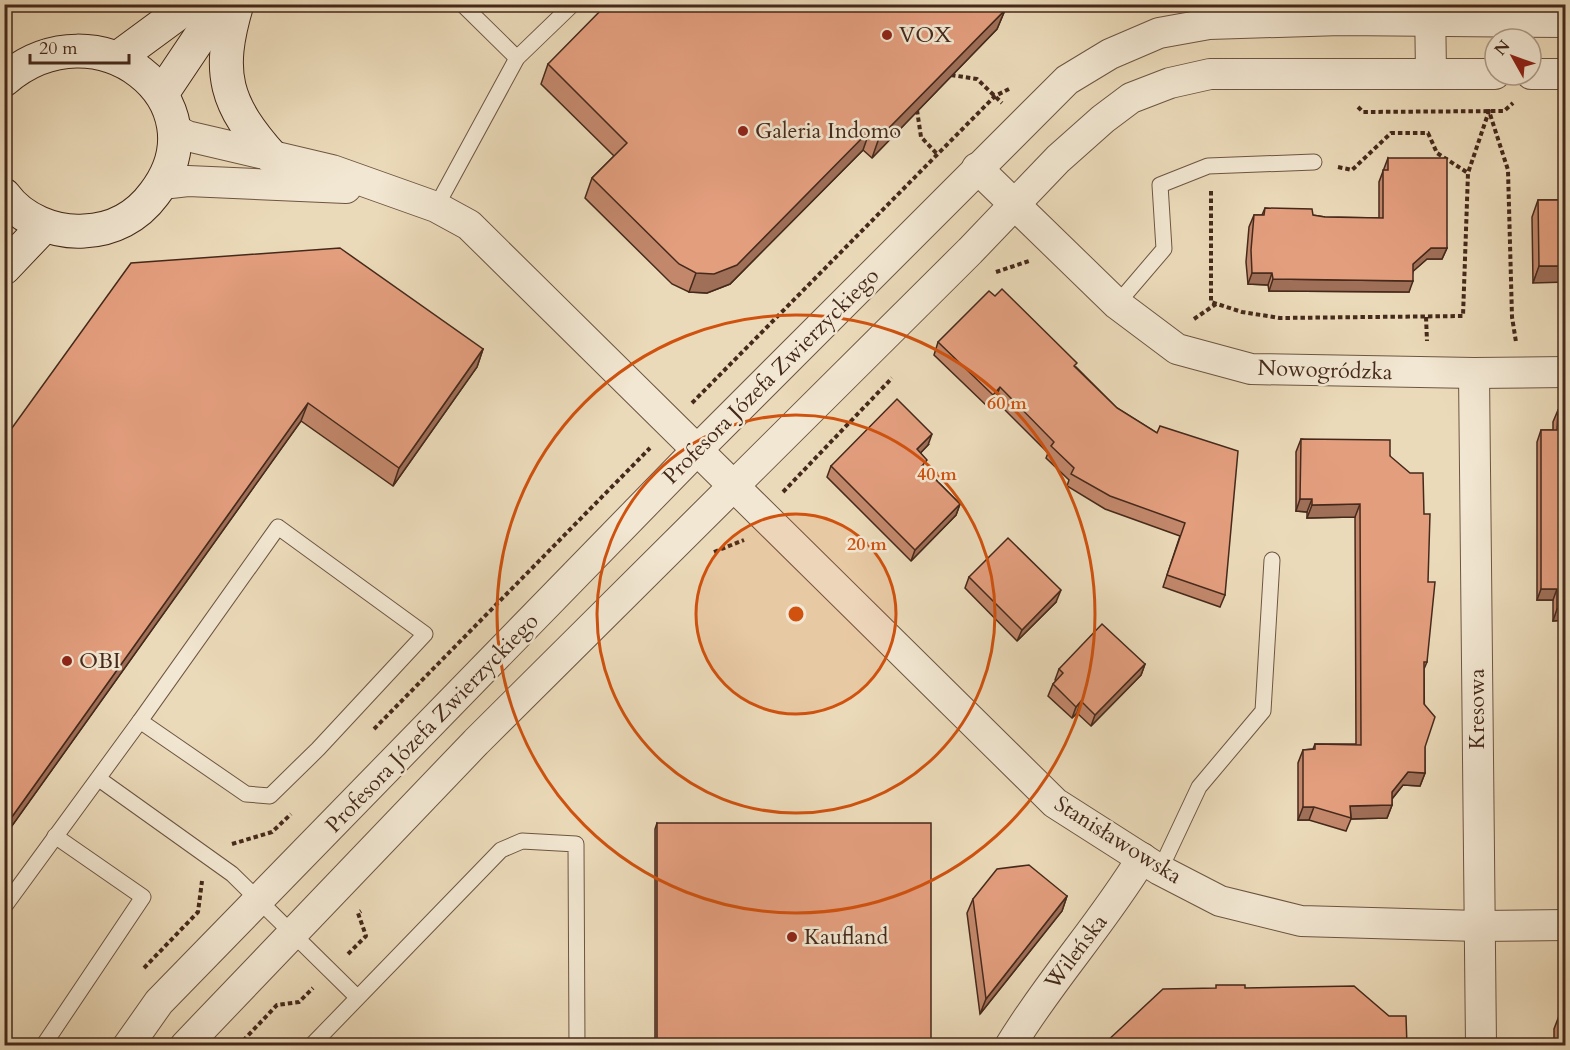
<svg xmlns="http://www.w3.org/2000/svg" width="1570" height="1050" font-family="Cardo,serif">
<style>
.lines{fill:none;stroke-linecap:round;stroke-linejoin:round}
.lane-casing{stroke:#6e5542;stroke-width:17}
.street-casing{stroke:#6e5542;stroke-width:32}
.secondary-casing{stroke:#45291b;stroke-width:35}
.path{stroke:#45291b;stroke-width:4;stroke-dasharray:4.5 3;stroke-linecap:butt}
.lane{stroke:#f2e7d2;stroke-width:15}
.street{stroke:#f2e7d2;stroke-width:30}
.secondary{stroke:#f2e7d2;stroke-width:33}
.wall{fill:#c3886c;stroke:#45291b;stroke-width:1.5}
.shaded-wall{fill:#9f6f58;stroke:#45291b;stroke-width:1.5}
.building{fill:#e39e7e;stroke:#45291b;stroke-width:1.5}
.ring{fill:none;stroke:#d0520e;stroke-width:3}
.poi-dot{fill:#8f2418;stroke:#f2e7d2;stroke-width:2}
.labels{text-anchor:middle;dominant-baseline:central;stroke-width:5;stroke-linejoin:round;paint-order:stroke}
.poi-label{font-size:22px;fill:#45291b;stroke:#f2e7d2;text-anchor:start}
.street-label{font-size:22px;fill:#45291b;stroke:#f2e7d2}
.centre{fill:#d0520e;stroke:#f2e7d2;stroke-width:3}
.ring-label{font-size:18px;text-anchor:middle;font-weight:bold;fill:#d0520e;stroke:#f2e7d2;stroke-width:5;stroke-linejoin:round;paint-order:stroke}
</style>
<rect width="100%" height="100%" fill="#ebdab9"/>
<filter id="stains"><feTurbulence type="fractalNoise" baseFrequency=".00333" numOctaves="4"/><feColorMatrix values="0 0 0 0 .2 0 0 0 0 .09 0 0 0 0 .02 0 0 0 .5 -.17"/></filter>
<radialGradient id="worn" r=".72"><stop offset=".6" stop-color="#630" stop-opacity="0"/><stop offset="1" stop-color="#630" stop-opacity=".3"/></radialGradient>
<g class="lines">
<defs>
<g id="lane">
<polyline points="462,4 517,58"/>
<polyline points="436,207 517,58 573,4"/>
<polyline points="1117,304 1164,249 1160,185 1208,166 1314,162"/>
<polygon points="278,527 425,634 318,749 270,796 246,794 140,721"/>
<polyline points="99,779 232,874 357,997"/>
<polyline points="1160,870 1199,787 1263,711 1272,560"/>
<polyline points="4,907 140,721"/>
<polyline points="43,1046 143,897 55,836"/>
<polyline points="311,1046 501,850 522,841 576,844 577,1046"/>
</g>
<g id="street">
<polyline points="1430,4 1431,73"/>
<polyline points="1531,74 1566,74"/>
<polyline points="174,129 187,136 332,170 436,207 469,225 1055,803 1160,870 1220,901 1301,921 1478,926 1566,925"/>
<polyline points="977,168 1117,304 1177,349 1251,369 1474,373 1566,372"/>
<polyline points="162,184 188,181 346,188"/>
<polyline points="1474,373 1481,1046"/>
<polyline points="128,1046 159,1002 698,449 1067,80 1110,54 1159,33 1209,24 1341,20 1566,22"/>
<polyline points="185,1046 476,742 970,251 1058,159 1103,119 1131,98 1170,83 1210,74 1495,74"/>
<path d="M1010 1046C1050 980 1102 924 1142 858"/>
</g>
<g id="secondary">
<path d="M237 4C216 74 225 104 273 158"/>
<polyline points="123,54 191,4"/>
<path d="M4 80C97 0 225 102 154 194 137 217 112 230 84 231 55 233 22 220 4 195"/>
<polyline points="163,92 222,4"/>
<polyline points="4,268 44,226"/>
</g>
</defs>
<!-- lane casing -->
<use href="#lane" class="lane-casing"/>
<!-- street casing -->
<use href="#street" class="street-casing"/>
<!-- secondary casing -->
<use href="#secondary" class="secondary-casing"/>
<!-- path -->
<g class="path">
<polyline points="951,75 977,79 1002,103"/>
<polyline points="1358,107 1363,112 1504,111 1513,103"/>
<polyline points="917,110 921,137 937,154"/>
<polyline points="1338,167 1352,170 1391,133 1428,133 1437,153 1468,173"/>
<polyline points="1211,191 1211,302 1242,312 1280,318 1463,316 1468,173 1489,111 1508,170 1512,317 1516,342"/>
<polyline points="996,272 1029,261"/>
<polyline points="1426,317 1427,341"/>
<polyline points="1194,319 1216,304"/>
<polyline points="692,403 995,96 1011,88"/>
<polyline points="783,492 892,378"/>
<polyline points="714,552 744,540"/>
<polyline points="374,729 650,448"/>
<polyline points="232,844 272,832 291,814"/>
<polyline points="348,954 366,936 358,913 361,911"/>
<polyline points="144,968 198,912 202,881"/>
<polyline points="238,1046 277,1005 299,1002 313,988"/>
</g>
<!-- lane -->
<use href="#lane" class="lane"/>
<!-- street -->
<use href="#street" class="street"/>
<!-- secondary -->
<use href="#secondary" class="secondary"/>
</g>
<!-- wall -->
<g class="wall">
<polygon points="1003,9 1005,10 997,29 872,158 863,150 730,284 707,293 689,292 672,284 585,198 592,178 614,156 541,84 548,64"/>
<polygon points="1388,158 1447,248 1442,259 1427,259 1413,271 1409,292 1269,291 1268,285 1248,284 1246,262 1249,227 1254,215 1262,215 1265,208 1325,217 1379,218 1379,182"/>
<polygon points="1538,200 1566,200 1533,283 1532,217"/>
<polygon points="938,342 1076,367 1117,408 1157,433 1225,595 1220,607 1163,587 1180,536 1105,509 1067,486 1069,480 1046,458 1048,453 995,400 988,407 934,355"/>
<polygon points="483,349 477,367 393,486 301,421 4,837 4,439"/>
<polygon points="1558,410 1566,410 1566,620 1553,621 1553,600 1537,600 1537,442 1541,430 1553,430 1553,422"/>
<polygon points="1301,439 1390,456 1427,662 1424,669 1425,773 1420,786 1403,785 1392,799 1392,805 1387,818 1351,819 1346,831 1309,820 1298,820 1298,763 1303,750 1313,749 1315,744 1356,744 1355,517 1307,518 1307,512 1296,511 1296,452"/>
<polygon points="928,445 920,453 924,468 960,504 956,515 911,561 827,477 831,466"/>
<polygon points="969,577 1056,602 1017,641 965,588"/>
<polygon points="1145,664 1141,675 1091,726 1077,713 1072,718 1048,696 1053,684 1056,681 1055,680 1059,669"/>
<polygon points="1566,700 1566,795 1563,795 1564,705"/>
<polygon points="657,823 931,1046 655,1046 655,829"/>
<polygon points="1067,896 1062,911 980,1014 967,913 973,899"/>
<polygon points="1562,1008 1566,1046 1554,1046 1554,1029"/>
</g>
<!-- shaded-wall -->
<g class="shaded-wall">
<polygon points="996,4 1007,4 990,22"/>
<polygon points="1005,10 997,29 872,158 879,138"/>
<polygon points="870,130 863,150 730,284 707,293 689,292 696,273"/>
<polygon points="1431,248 1447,248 1442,259 1427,259 1409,275 1413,264"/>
<polygon points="1539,266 1566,266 1566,282 1533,283"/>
<polygon points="1252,273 1272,273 1268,285 1248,284"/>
<polygon points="1273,279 1413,281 1409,292 1269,291"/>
<polygon points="483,349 477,367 393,486 399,468"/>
<polygon points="1000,387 995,400 988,407 993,395"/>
<polygon points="308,403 301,421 4,837 4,828"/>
<polygon points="932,434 928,445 913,461 917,449"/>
<polygon points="1300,499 1312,499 1307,512 1296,511"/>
<polygon points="960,504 956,515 911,561 915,550"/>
<polygon points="1360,504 1355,517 1307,518 1312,505"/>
<polygon points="1541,589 1557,589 1553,600 1537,600"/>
<polygon points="1061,590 1056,602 1017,641 1022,630"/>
<polygon points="1557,609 1566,609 1566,620 1553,621"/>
<polygon points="1145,664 1141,675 1091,726 1095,715"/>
<polygon points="1081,701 1077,713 1072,718 1076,707"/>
<polygon points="1408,772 1425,773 1420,786 1403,785 1387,805 1392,792"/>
<polygon points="1392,805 1387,818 1351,819 1350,806"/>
<polygon points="1303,807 1314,807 1309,820 1298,820"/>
<polygon points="1067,896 1062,911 980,1014 986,999"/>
</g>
<!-- building -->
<g class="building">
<polygon points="607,4 999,4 1005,10 879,138 870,130 737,265 714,274 696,273 679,264 592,178 627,143 548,64"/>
<polygon points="1388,158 1447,158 1447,248 1431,248 1413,264 1413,281 1273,279 1272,273 1252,273 1251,250 1254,215 1264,215 1265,208 1312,209 1313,215 1325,217 1383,218 1383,170 1388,170"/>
<polygon points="1538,200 1566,200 1566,266 1539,266"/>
<polygon points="340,248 483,349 399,468 308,403 4,828 4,439 131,263"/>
<polygon points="1002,289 1077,363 1074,366 1117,408 1157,433 1160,426 1238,451 1225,595 1167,575 1185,523 1110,496 1071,474 1074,468 1051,446 1054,442 1000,387 993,395 938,342 989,291 995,296"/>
<polygon points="897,399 932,434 917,449 927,460 922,466 960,504 915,550 831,466"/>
<polygon points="1558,410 1566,410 1566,609 1557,609 1557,589 1541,589 1541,430 1557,430"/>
<polygon points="1301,439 1390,440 1390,456 1410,473 1423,473 1424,514 1430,514 1428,582 1435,582 1427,662 1424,662 1424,704 1435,717 1425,747 1425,773 1408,772 1392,792 1392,805 1350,806 1351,818 1314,807 1303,807 1303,750 1315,749 1315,744 1361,745 1360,504 1312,505 1312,499 1300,499"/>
<polygon points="1008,538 1061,590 1022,630 969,577"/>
<polygon points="1102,624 1145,664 1095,715 1081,701 1076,707 1053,684 1063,673 1059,669"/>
<rect x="657" y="823" width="274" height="223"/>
<polygon points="1029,865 1067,896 986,999 973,899 997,869"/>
<polygon points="1216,985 1245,985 1245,988 1354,986 1389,1016 1406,1016 1407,1046 1107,1046 1105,1043 1163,989 1216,988"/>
<rect x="1562" y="1008" width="4" height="38"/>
</g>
<!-- distance rings -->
<circle cx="796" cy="614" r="100" fill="#d0520e" fill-opacity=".12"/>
<g class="ring">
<circle cx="796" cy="614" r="100"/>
<circle cx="796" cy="614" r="199"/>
<circle cx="796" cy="614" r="299"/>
</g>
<!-- markers -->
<g class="poi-dot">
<circle cx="887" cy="35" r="6"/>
<circle cx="743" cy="131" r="6"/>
<circle cx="67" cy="661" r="6"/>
<circle cx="792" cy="937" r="6"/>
</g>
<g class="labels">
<!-- poi labels -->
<g class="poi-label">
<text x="899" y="35">VOX</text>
<text x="755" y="131">Galeria Indomo</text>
<text x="79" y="661">OBI</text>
<text x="804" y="937">Kaufland</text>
</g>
<!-- street labels -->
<g class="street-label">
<text transform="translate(1325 370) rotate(2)">Nowogródzka</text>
<text transform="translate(771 376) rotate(-45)">Profesora Józefa Zwierzyckiego</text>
<text transform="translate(1477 709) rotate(-90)">Kresowa</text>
<text transform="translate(432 723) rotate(-46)">Profesora Józefa Zwierzyckiego</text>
<text transform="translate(1118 840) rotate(32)">Stanisławowska</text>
<text transform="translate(1076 952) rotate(-53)">Wileńska</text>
</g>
</g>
<circle cx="796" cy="614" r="9" class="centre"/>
<g class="ring-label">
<text x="1007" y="409">60 m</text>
<text x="937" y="480">40 m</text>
<text x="867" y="550">20 m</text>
</g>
<!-- margin -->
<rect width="1570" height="1050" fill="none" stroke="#ebdab9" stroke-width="24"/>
<rect x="6" y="6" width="1558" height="1038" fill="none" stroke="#45291b" stroke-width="3"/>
<rect x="12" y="12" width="1546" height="1026" fill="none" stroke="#45291b" stroke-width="1.5"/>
<!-- north arrow -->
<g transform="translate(1513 57) rotate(310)"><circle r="28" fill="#f2e7d2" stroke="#ad9b89" stroke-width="1.5"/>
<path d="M0-4.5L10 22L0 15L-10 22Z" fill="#8f2418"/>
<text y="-9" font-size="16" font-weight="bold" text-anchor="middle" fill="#45291b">N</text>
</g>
<!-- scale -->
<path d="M30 54v9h99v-9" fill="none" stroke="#45291b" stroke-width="3"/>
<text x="39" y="54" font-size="18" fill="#45291b" stroke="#f2e7d2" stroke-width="4.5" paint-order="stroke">20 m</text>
<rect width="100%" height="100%" filter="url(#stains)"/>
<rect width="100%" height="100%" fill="url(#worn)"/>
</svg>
